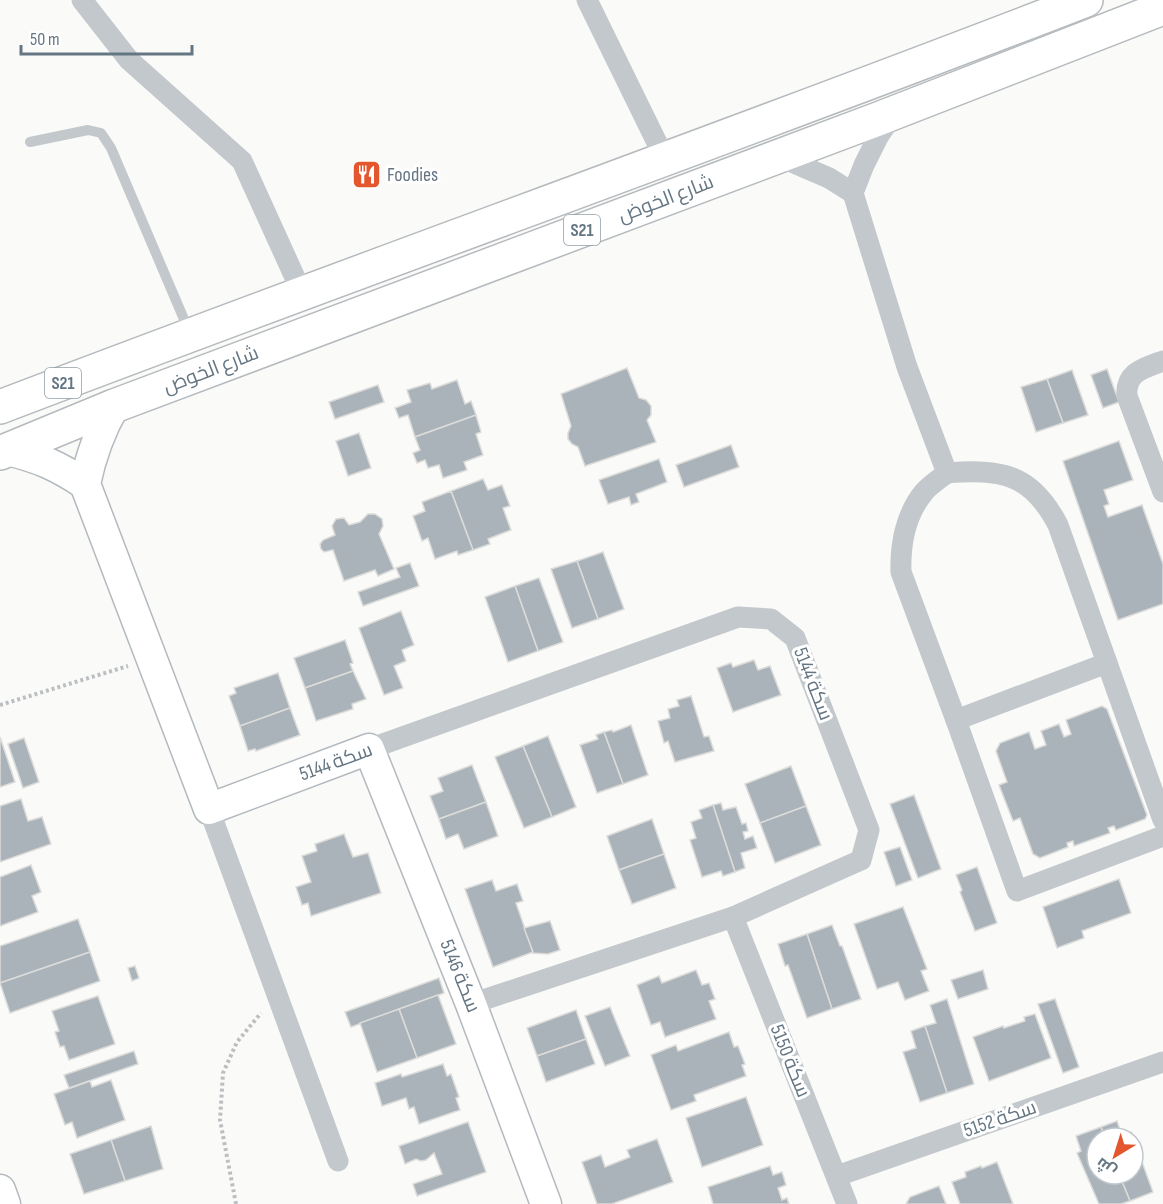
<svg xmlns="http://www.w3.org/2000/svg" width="1163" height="1204" font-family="'Sofia Sans Condensed',Cairo,sans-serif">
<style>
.building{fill:#aab3b9;stroke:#dcdcda;stroke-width:1.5}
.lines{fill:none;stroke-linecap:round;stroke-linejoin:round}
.secondary-casing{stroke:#b3babf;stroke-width:33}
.primary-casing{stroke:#b5babe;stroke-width:36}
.path{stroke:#bbbfc2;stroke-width:4;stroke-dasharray:3 3;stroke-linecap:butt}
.lane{stroke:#c3c8cc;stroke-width:10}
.street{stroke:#c3c8cc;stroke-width:21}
.secondary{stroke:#fff;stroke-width:30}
.primary{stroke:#fff;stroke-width:33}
.labels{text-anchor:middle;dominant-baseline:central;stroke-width:6;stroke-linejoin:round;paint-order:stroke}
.shield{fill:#fff;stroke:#939fa8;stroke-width:1.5}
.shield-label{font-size:18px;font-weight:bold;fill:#657683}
.poi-label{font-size:20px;fill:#657683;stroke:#fff;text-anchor:start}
.street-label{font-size:20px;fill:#657683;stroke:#fff}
</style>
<rect width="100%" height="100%" fill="#fafaf8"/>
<!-- building -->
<g class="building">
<polygon points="627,368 639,398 646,400 651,406 651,415 647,420 656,442 585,466 578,447 572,444 568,439 568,433 571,426 561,394"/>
<polygon points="1107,369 1119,402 1103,408 1091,375"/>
<polygon points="1072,370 1088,415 1063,423 1047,379"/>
<polygon points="1047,379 1063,423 1036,432 1021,387"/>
<polygon points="457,380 465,404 471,401 476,415 415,437 408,415 399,418 395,408 411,402 407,390 430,383 432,389"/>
<polygon points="378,385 384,402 335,419 329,402"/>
<polygon points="476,415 481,432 476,434 483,455 464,462 467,470 443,478 439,465 428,468 425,460 417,463 413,453 420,450 415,437"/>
<polygon points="359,433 371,468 348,476 336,441"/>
<polygon points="1119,441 1133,480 1104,490 1109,504 1104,506 1108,517 1142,505 1163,564 1163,604 1118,620 1063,461"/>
<polygon points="731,445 739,467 684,487 676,465"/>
<polygon points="659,459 667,482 636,494 639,502 631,505 629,497 608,504 599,480"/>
<polygon points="483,479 488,490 502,485 510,506 503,508 511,530 488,539 490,544 473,550 451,491"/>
<polygon points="451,491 473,550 458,555 457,551 435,559 428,538 422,541 413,516 425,511 422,502"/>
<polygon points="368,514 375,514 382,519 383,526 379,534 394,569 378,576 375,570 344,581 333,550 324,552 321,549 320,544 323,540 335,535 332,526 336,519 344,518 349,525 360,522"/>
<polygon points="603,552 624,609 598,619 577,561"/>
<polygon points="577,561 598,619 572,628 551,569"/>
<polygon points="410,563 419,586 363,606 358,592 400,577 396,568"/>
<polygon points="539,578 563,642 538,651 515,586"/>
<polygon points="515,586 538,651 508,662 485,597"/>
<polygon points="401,611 414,645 402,650 406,661 394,666 403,688 384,695 359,628"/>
<polygon points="345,640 353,663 350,664 353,671 305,688 294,658"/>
<polygon points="754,660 758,670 770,666 781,695 733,712 717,668 731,663 733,667"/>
<polygon points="353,671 366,699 352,704 353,709 316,721 305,688"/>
<polygon points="278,673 290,708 240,726 229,696 236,693 234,688"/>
<polygon points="691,696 704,737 709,736 714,751 675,762 668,741 664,743 658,721 670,718 668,709 679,706 677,700"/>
<polygon points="1102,706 1107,709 1147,815 1145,819 1116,830 1114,826 1108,828 1110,833 1074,846 1073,841 1067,843 1068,847 1040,858 1033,854 1020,818 1013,821 999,785 1007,782 996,751 1000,743 1029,732 1035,749 1046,745 1041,731 1059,724 1064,737 1071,734 1066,720"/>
<polygon points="290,708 300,735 256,751 255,749 248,751 240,726"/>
<polygon points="631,725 648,775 623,784 604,732 612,730 613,732"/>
<polygon points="604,732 623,784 597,793 580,745 598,739 596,735"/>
<polygon points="548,736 576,807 552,817 523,746"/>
<polygon points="0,737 15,782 0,787"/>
<polygon points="24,738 39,782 23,788 8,744"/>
<polygon points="523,746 552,817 524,828 495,757"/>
<polygon points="472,765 486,802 439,819 430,796 443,791 438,778"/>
<polygon points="791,766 806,806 760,823 745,784"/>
<polygon points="914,795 941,869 918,878 890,804"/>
<polygon points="21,799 28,821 42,817 51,844 0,862 0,806"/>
<polygon points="486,802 498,836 464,849 458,834 446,839 439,819"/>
<polygon points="721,803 723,810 736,807 742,824 746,823 748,831 743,832 745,839 753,836 757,848 741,853 745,868 735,872 713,805"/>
<polygon points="713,805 735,872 723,876 721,871 702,877 690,840 696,838 691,822 702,818 699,810"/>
<polygon points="806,806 821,845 775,863 760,823"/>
<polygon points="652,819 664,854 619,870 607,836"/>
<polygon points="344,834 353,857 368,853 381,893 311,916 308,903 302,905 296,887 311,882 302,856 317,851 315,844"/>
<polygon points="900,847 912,880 896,886 884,852"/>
<polygon points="664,854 676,888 632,904 619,870"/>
<polygon points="31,865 41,892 32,896 38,912 0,926 0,877"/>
<polygon points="977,867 997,923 975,931 960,892 962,890 956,875"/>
<polygon points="1119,879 1131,913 1082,931 1084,938 1057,948 1043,907"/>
<polygon points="492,880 496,891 517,884 523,901 516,903 533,952 493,967 465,889"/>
<polygon points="903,907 927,969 921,971 929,991 905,1000 898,982 877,989 854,924"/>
<polygon points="78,919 90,952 0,983 0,946"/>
<polygon points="550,921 560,950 548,954 531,953 533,952 524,928"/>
<polygon points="832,925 840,946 842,946 861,999 832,1009 807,934"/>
<polygon points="807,934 832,1009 807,1018 788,965 785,966 778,944"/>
<polygon points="90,952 100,981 10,1013 0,983"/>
<polygon points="135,966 139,978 132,981 128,968"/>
<polygon points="696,970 702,985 709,983 715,999 709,1001 716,1019 665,1037 660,1022 651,1025 637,985 659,976 662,983"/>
<polygon points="983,970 988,989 958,999 951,980"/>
<polygon points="439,978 444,993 351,1027 345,1012"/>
<polygon points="438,995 456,1044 417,1058 399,1009"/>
<polygon points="98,996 115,1044 69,1060 64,1046 60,1047 55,1032 59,1031 52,1011"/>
<polygon points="947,999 974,1084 947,1093 925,1026 936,1023 930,1005"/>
<polygon points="1055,999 1079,1067 1063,1073 1038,1004"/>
<polygon points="610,1007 630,1056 605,1066 585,1016"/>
<polygon points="399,1009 417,1058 377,1072 360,1023"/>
<polygon points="576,1010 586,1039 537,1056 527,1028"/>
<polygon points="1035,1014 1051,1058 989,1081 973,1037 1003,1026 1004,1028 1025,1021 1024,1017"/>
<polygon points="925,1026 947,1093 920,1102 903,1052 916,1048 911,1031"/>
<polygon points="729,1032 734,1047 738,1046 745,1064 742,1065 746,1076 694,1095 696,1101 671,1110 651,1055 676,1045 678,1051"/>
<polygon points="586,1039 595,1064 546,1082 537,1056"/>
<polygon points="134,1051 138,1064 69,1088 64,1075"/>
<polygon points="443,1064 447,1076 451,1074 459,1097 456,1098 460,1110 419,1124 414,1107 409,1109 406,1098 382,1106 375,1083 401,1074 402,1077"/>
<polygon points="111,1080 125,1120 77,1138 72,1122 65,1125 54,1094 90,1081 92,1087"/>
<polygon points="746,1097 763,1145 702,1167 686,1118"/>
<polygon points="1117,1121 1122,1136 1131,1132 1153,1192 1130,1201 1119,1174 1133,1174 1133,1138 1105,1138 1101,1127"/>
<polygon points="468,1122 486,1172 417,1196 413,1184 442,1174 434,1153 426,1160 421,1161 416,1159 405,1164 399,1146"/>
<polygon points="151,1126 163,1169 125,1181 111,1140"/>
<polygon points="1101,1127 1105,1138 1097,1138 1097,1174 1119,1174 1130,1201 1121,1204 1099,1204 1077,1153 1081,1151 1076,1136"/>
<polygon points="657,1139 673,1182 612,1204 597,1204 582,1162 601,1155 605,1167 630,1157 627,1150"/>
<polygon points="111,1140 125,1181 84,1194 70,1154"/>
<polygon points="997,1162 1013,1204 960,1204 952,1182 966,1177 965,1172 981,1166 982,1168"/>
<polygon points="770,1166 773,1175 782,1172 786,1185 778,1188 782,1200 787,1198 789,1204 713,1204 708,1187"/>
<polygon points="939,1186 946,1204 906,1204 910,1197"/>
</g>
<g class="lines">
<defs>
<g id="secondary">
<path d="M7 450C38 457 58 466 85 484"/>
<polyline points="85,484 209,809 369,749 471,1004 546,1204"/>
<path d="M85 484C91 455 99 432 114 406"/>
<polyline points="0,1190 5,1204"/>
</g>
<g id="primary">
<path d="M0 407C361 269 725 140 1086 0"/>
<polyline points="0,453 114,406 878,119 1163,8"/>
</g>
</defs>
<!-- secondary casing -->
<use href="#secondary" class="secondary-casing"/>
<!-- primary casing -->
<use href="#primary" class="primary-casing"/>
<!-- path -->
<g class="path">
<polyline points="0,705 128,666"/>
<polyline points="236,1204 220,1120 223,1073 237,1042 261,1013"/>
</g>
<!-- lane -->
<polyline class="lane" points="30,142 88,130 101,133 111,148 189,331"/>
<!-- street -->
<g class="street">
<polyline points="82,0 129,60 242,161 302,293"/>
<polyline points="587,0 665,159"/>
<path d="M894 113 878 137 864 165 853 193 907 367 947 473C939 479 930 485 924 492 906 514 900 544 901 572L956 720 1107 663 1058 525C1031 473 1001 469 947 473"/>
<polyline points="778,156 829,178 853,193"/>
<path d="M1163 361C1144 368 1125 372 1127 396L1163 492"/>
<polyline points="1107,663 1163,820"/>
<polyline points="956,720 1017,891 1163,836"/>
<polyline points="369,749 738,617 771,619 795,638 869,830 861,860 733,917 471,1004"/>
<polyline points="209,809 338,1161"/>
<polyline points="733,917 847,1204"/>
<polyline points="837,1176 1163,1062"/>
</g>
<!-- secondary -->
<use href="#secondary" class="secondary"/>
<!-- primary -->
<use href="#primary" class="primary"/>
</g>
<!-- icons -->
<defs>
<symbol id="restaurant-square" viewBox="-11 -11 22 22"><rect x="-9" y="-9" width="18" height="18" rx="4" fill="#e4572e" stroke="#fff"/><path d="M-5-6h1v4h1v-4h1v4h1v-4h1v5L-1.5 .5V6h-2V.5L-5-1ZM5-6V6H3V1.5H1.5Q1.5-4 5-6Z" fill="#fff"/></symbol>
</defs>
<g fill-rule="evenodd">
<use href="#restaurant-square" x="350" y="158" width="33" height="33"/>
</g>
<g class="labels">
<!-- shield labels -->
<g class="shield">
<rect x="564" y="215" width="36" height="30" rx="4.5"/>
<rect x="45" y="368" width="36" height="30" rx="4.5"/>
</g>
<g class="shield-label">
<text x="582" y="230">S21</text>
<text x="63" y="383">S21</text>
</g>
<!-- poi labels -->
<g class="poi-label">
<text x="387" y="175">Foodies</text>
</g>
<!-- street labels -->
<g class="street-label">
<text transform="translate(666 199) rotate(-21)">شارع الخوض</text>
<text transform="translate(211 370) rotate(-21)">شارع الخوض</text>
<text transform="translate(813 684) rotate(69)">سكة 5144</text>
<text transform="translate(336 762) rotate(-20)">سكة 5144</text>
<text transform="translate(460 976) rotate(68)">سكة 5146</text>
<text transform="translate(790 1061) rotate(68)">سكة 5150</text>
<text transform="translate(1000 1119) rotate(-19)">سكة 5152</text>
</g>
</g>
<!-- north arrow -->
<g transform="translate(1115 1156) rotate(218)"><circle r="28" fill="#ffffff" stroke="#c1c8cd" stroke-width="1.5"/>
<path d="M0-4.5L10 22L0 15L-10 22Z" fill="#e4572e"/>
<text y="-9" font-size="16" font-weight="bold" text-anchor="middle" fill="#657683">ش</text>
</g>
<!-- scale -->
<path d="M21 45v9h171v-9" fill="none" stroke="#657683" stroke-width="3"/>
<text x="30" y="45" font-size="18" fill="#657683" stroke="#ffffff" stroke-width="4.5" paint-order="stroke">50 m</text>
</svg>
